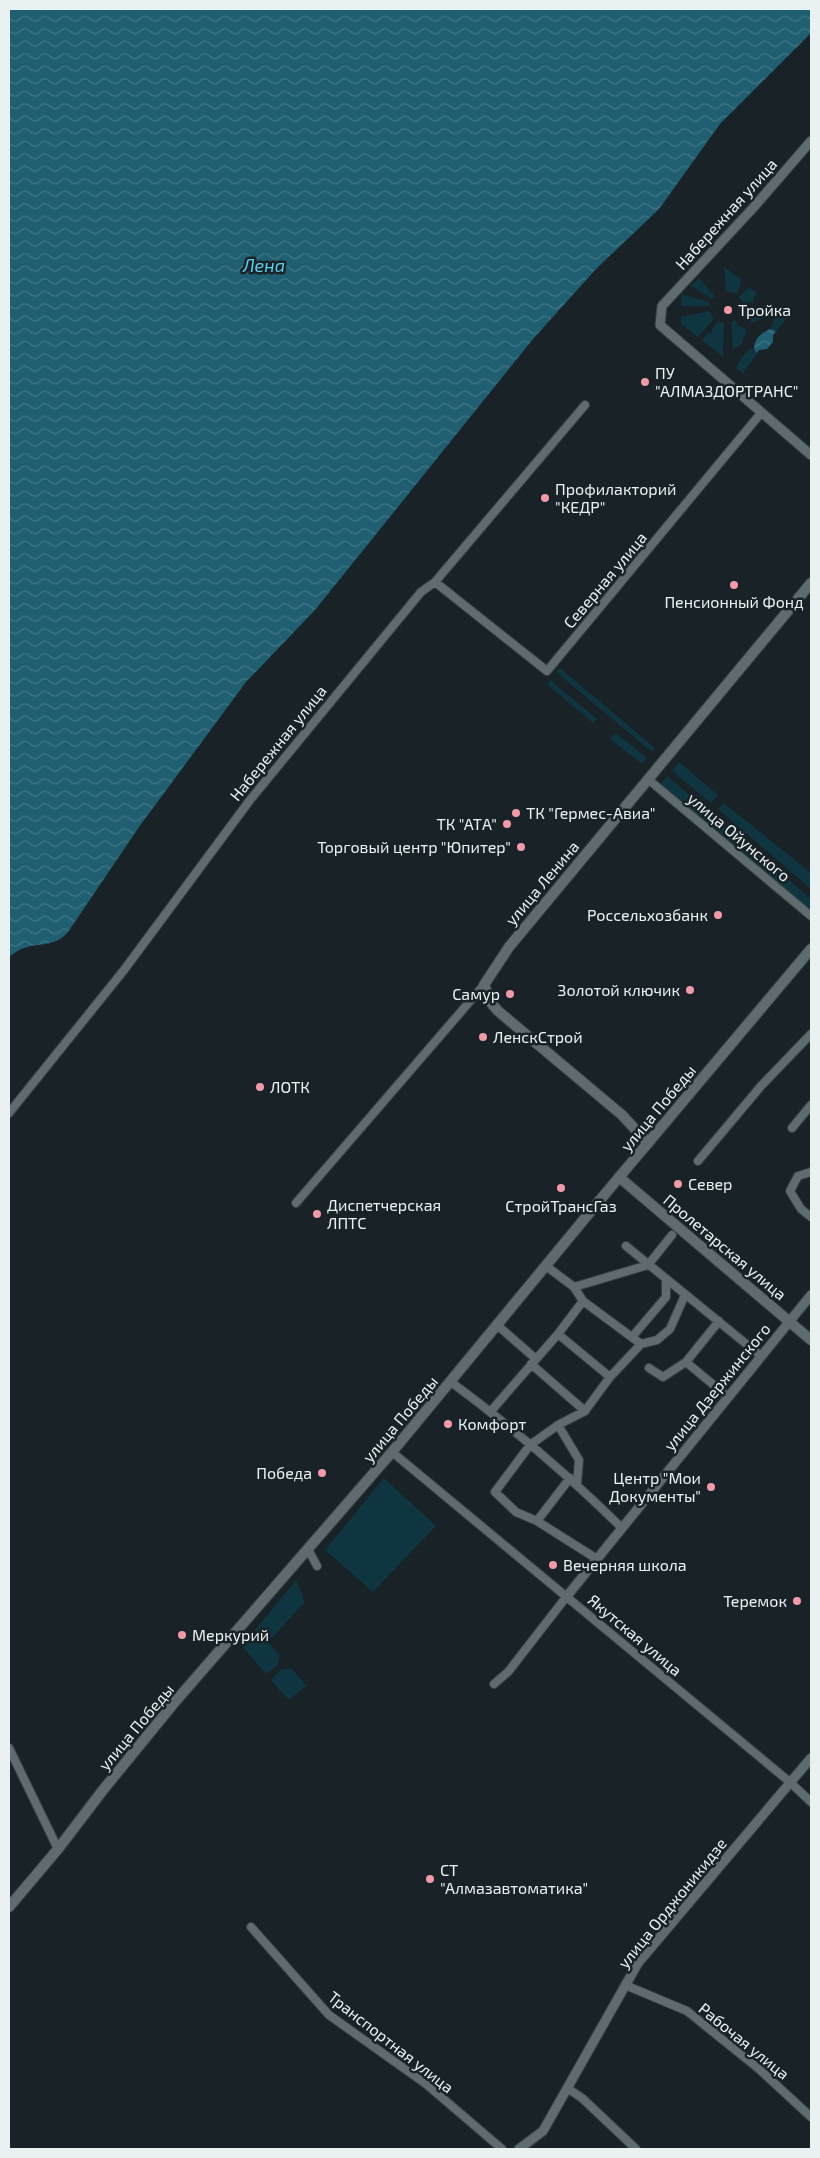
<svg xmlns="http://www.w3.org/2000/svg" width="820" height="2158" viewBox="0 0 820 2158" font-family="'Exo 2',sans-serif">
  <style>
    .green { fill: #0e3540 }
    .water { fill: url(#water-waves) }
    .lines { fill: none; stroke-linecap: round; stroke-linejoin: round }
    .minor-casing { stroke: #363f42; stroke-width: 10 }
    .tertiary-casing { stroke: #363f42; stroke-width: 11 }
    .secondary-casing { stroke: #363f42; stroke-width: 12 }
    .minor { stroke: #5f6b6f; stroke-width: 8 }
    .tertiary { stroke: #5f6b6f; stroke-width: 9 }
    .secondary { stroke: #5f6b6f; stroke-width: 10 }
    .poi-dot { fill: #f39aa8; stroke: #192327; stroke-width: 2 }
    .labels { text-anchor: middle; stroke-width: 5; stroke-linejoin: round; paint-order: stroke }
    .street-label { font-size: 16px; fill: #e9f1f3; stroke: #192327 }
    .poi-label { font-size: 16px; fill: #e9f1f3; stroke: #192327; text-anchor: start }
    .water-label { font-size: 18px; font-style: italic; fill: #58d0f2; stroke: #192327 }
  </style>
  <defs>
    <pattern id="water-waves" width="16" height="10" patternUnits="userSpaceOnUse" patternTransform="scale(1.25)"><rect width="16" height="10" fill="#205f71"/><path d="M0 5q4-4 8 0t8 0" fill="none" stroke="#407686"/></pattern>
  </defs>
  <rect width="100%" height="100%" fill="#192327"/>
  <path class="green" d="M724,267L742,280L737,294L726,291Z
    M699,278L715,297L712,299L691,286Z
    M749,287L756,292L753,302L743,303L739,297Z
    M682,294L709,302V306H681Z
    M741,309H768L770,314L752,323L750,322V318L741,316Z
    M709,311L714,319L698,337L681,324V317Z
    M782,313L788,317L776,331L770,329L775,318Z
    M736,320L737,325L747,330L742,343L733,350L731,322Z
    M718,321L724,324L723,357L702,340L707,334L712,332V329Z
    M751,348L758,353L743,373L736,368L742,357Z
    M560,668L655,748L652,752L556,672Z
    M550,680L597,719L593,723L547,684Z
    M616,733L647,758L642,764L610,739Z
    M679,762L718,795L711,803L672,771Z
    M667,776L811,899V913L660,785Z
    M724,803L811,873V889L718,809Z
    M384,1478L436,1526L373,1592L325,1550Z
    M296,1580L305,1602L268,1642L280,1656L277,1666L266,1674L242,1646Z
    M291,1668L307,1686L288,1700L271,1680L280,1670Z"/>
  <path class="water" d="M9,9H811V33L720,124L659,209L597,268L533,339L315,610L246,682L139,827L68,932C56,946 43,943 27,947C20,949 14,953 9,957Z
    M770,329L776,331L773,335V342L767,349L759,350L756,353L754,348C755,338 761,333 770,329Z"/>
  <g class="lines">
    <defs>
      <path id="minor" d="M435,582L547,671L761,413
        M649,780L811,916
        M9,1113L124,970L250,800L421,592L435,582L585,405
        M792,1128L811,1105
        M698,1161L761,1086L811,1034
        M811,1172L798,1176L790,1191L801,1209L811,1217
        M296,1203L484,985
        M626,1246L761,1356
        M546,1266L574,1287L583,1301L641,1344
        M574,1287L648,1265L672,1235
        M497,1325L536,1359
        M558,1334L610,1377
        M632,1337L666,1297V1280
        M686,1362L728,1397
        M531,1364L585,1411
        M649,1368L663,1377L686,1362L719,1321
        M451,1382C512,1427 569,1476 622,1528
        M491,1411L558,1334L583,1301
        M558,1425L579,1460L577,1484
        M392,1452L791,1783L811,1802
        M537,1521L570,1478
        M308,1549L317,1566
        M597,1559L537,1521L516,1512L495,1492L530,1445L558,1425L585,1411L610,1377L641,1344L657,1340L670,1329L685,1295
        M494,1684L508,1672L567,1596
        M9,1748L58,1849
        M251,1927L329,2015L426,2084L502,2149
        M625,1985L687,2011L759,2069L811,2117
        M567,2088L582,2098L636,2149"/>
      <path id="tertiary" d="M811,141L753,208L662,306L660,325L811,455
        M567,1596L811,1295
        M519,2149L543,2131L638,1963L811,1758"/>
      <path id="secondary" d="M648,1143L622,1115L498,1011L492,1004L484,985L509,947L811,583
        M619,1177L811,1340
        M9,1907L58,1849L103,1790L174,1703L392,1452L600,1200L811,949"/>
    </defs>
    <use href="#minor" class="minor-casing"/>
    <use href="#tertiary" class="tertiary-casing"/>
    <use href="#secondary" class="secondary-casing"/>
    <use href="#minor" class="minor"/>
    <use href="#tertiary" class="tertiary"/>
    <use href="#secondary" class="secondary"/>
  </g>
  <g class="poi-dot">
    <circle cx="728" cy="310" r="5"/>
    <circle cx="645" cy="382" r="5"/>
    <circle cx="545" cy="498" r="5"/>
    <circle cx="734" cy="585" r="5"/>
    <circle cx="516" cy="813" r="5"/>
    <circle cx="507" cy="824" r="5"/>
    <circle cx="521" cy="847" r="5"/>
    <circle cx="718" cy="915" r="5"/>
    <circle cx="690" cy="990" r="5"/>
    <circle cx="510" cy="994" r="5"/>
    <circle cx="483" cy="1037" r="5"/>
    <circle cx="260" cy="1087" r="5"/>
    <circle cx="678" cy="1184" r="5"/>
    <circle cx="561" cy="1188" r="5"/>
    <circle cx="317" cy="1214" r="5"/>
    <circle cx="448" cy="1424" r="5"/>
    <circle cx="322" cy="1473" r="5"/>
    <circle cx="711" cy="1487" r="5"/>
    <circle cx="553" cy="1565" r="5"/>
    <circle cx="797" cy="1601" r="5"/>
    <circle cx="182" cy="1635" r="5"/>
    <circle cx="430" cy="1879" r="5"/>
  </g>
  <g class="labels">
    <g class="street-label">
      <text transform="translate(726 214) rotate(-48)" y="6">Набережная улица</text>
      <text transform="translate(605 580) rotate(-50)" y="6">Северная улица</text>
      <text transform="translate(278 743) rotate(-51)" y="6">Набережная улица</text>
      <text transform="translate(739 837) rotate(40)" y="6">улица Ойунского</text>
      <text transform="translate(542 883) rotate(-50)" y="6">улица Ленина</text>
      <text transform="translate(658 1108) rotate(-50)" y="6">улица Победы</text>
      <text transform="translate(725 1247) rotate(40)" y="6">Пролетарская улица</text>
      <text transform="translate(717 1387) rotate(-51)" y="6">улица Дзержинского</text>
      <text transform="translate(400 1419) rotate(-50)" y="6">улица Победы</text>
      <text transform="translate(635 1635) rotate(40)" y="6">Якутская улица</text>
      <text transform="translate(136 1727) rotate(-50)" y="6">улица Победы</text>
      <text transform="translate(672 1903) rotate(-51)" y="6">улица Орджоникидзе</text>
      <text transform="translate(744 2041) rotate(39)" y="6">Рабочая улица</text>
      <text transform="translate(391 2042) rotate(38)" y="6">Транспортная улица</text>
    </g>
    <g class="poi-label">
      <text x="738" y="316">Тройка</text>
      <text x="655" y="379">ПУ<tspan x="655" dy="18">"АЛМАЗДОРТРАНС"</tspan></text>
      <text x="555" y="495">Профилакторий<tspan x="555" dy="18">"КЕДР"</tspan></text>
      <text x="734" y="608" text-anchor="middle">Пенсионный Фонд</text>
      <text x="526" y="819">ТК "Гермес-Авиа"</text>
      <text x="497" y="830" text-anchor="end">ТК "АТА"</text>
      <text x="511" y="853" text-anchor="end">Торговый центр "Юпитер"</text>
      <text x="708" y="921" text-anchor="end">Россельхозбанк</text>
      <text x="680" y="996" text-anchor="end">Золотой ключик</text>
      <text x="500" y="1000" text-anchor="end">Самур</text>
      <text x="493" y="1043">ЛенскСтрой</text>
      <text x="270" y="1093">ЛОТК</text>
      <text x="688" y="1190">Север</text>
      <text x="327" y="1211">Диспетчерская<tspan x="327" dy="18">ЛПТС</tspan></text>
      <text x="561" y="1212" text-anchor="middle">СтройТрансГаз</text>
      <text x="458" y="1430">Комфорт</text>
      <text x="312" y="1479" text-anchor="end">Победа</text>
      <text x="701" y="1484" text-anchor="end">Центр "Мои<tspan x="701" dy="18">Документы"</tspan></text>
      <text x="563" y="1571">Вечерняя школа</text>
      <text x="787" y="1607" text-anchor="end">Теремок</text>
      <text x="192" y="1641">Меркурий</text>
      <text x="440" y="1876">СТ<tspan x="440" dy="18">"Алмазавтоматика"</tspan></text>
    </g>
    <g class="water-label">
      <text x="264" y="272">Лена</text>
    </g>
  </g>
  <rect width="820" height="2158" fill="none" stroke="#e9f1f3" stroke-width="20"/>
</svg>
